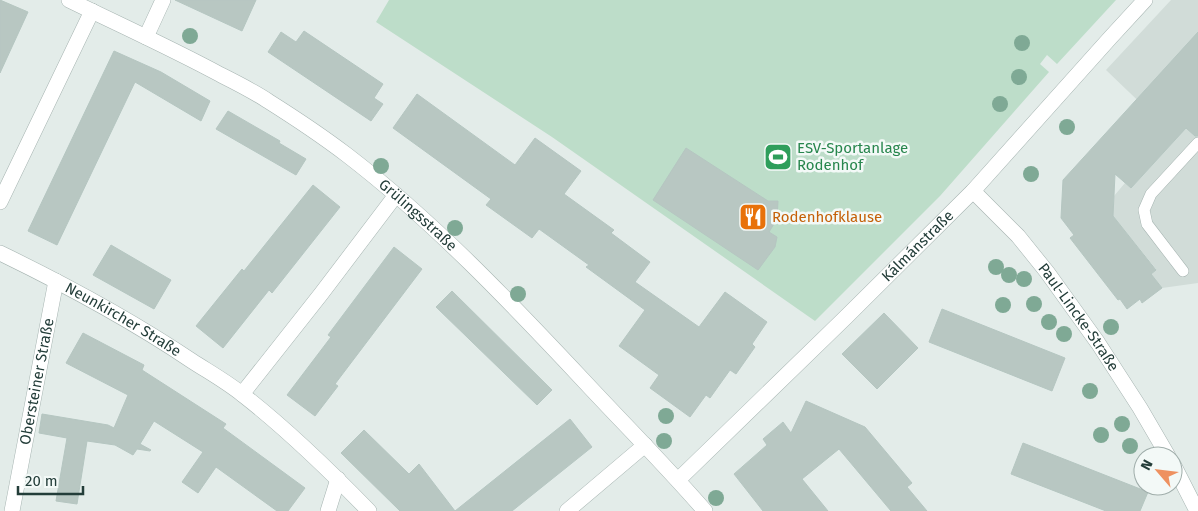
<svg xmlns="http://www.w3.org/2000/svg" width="1198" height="511" viewBox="0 0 1198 511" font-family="'Fira Sans',sans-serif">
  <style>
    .built { fill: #d1dcd8 }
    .green { fill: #bdddc9 }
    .building { fill: #b8c7c2; stroke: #b5c6c1 }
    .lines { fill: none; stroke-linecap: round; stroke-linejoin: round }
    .service-casing { stroke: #a6b4b1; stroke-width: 12 }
    .minor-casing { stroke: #a6b4b1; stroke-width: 16 }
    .service { stroke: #fff; stroke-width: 11 }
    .minor { stroke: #fff; stroke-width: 15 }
    .tree { fill: #7fa995 }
    .labels { text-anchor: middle; stroke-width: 5; stroke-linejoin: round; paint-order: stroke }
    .leisure-label { font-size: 15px; fill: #27864d; stroke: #f3f9f7; text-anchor: start }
    .street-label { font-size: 15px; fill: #233d39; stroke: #f3f9f7 }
    .food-label { font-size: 15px; fill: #c56008; stroke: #f3f9f7; text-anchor: start }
  </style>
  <rect width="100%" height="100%" fill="#e3ece9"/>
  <path class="built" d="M1171,0H1198V283L1162,288L1151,274L1156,269L1113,216L1114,196L1125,183L1131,188L1177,138L1106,70Z"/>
  <path class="green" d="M389,0H1116L1057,64L1047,55L1040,64L1049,72L940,196L815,321L552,137L376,22Z"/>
  <path class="building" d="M0,0L28,12L0,73Z
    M175,0H256L242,31Z
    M304,31L383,84L374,98L383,104L371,121L268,52L281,32L296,42Z
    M1198,32V136H1195L1186,128L1131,188L1115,174L1113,216L1156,270L1151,274L1162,288L1142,303L1140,299L1127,309L1120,299L1118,300L1070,238L1074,235L1061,218L1063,180Z
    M114,51L161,72L210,101L201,121L135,82L57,245L28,231Z
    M417,94L515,165L535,138L581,171L564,194L614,230L611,233L650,262L635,282L699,327L725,292L767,322L752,344L755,347L736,374L730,370L710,398L706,395L690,417L650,388L659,375L619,346L645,310L586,267L589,265L539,229L532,238L486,205L491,199L393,128Z
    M228,111L280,141L279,143L306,159L296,175L216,129Z
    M686,148L768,201H778L777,219L769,232L777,237L775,247L758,270L653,200Z
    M313,185L340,207L272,293L269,290L223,348L196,326L242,269L244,271Z
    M111,245L171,280L154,309L93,275Z
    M394,247L422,269L335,384L338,386L315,416L287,395L331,337L328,335Z
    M452,291L552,390L537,405L436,307Z
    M942,309L1065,358L1052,391L929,342Z
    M884,313L918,348L877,389L842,354Z
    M83,333L144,365L142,370L226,424L223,428L305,488L288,511H277L216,467L198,493L182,482L203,452L154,421L140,444L151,450L150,451L137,449L133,455L115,445L87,441L77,504L56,501L67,438L39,433L42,414L108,425L114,428L128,395L66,363Z
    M806,401L865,427L912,483L907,487L927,511H891L839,449L802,479L828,511H763L734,474L767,445L763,439L783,422L791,433Z
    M570,419L592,447L512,511H455Z
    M364,430L409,474L419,464L455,511H400L341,453Z
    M1023,443L1148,492L1140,511H1106L1011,474Z"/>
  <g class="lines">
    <defs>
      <path id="service" d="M1183,271L1147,224L1144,210L1151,194L1198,143"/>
      <g id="minor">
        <path id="s1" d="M69,0C120,25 171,48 221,75C237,83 253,91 268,101C295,118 322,136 347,155C433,221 509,301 584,381C624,424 666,466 705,511"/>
        <path d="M146,37L163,0"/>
        <path id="s2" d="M973,191L1018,236L1047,272L1098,343L1140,408L1168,456"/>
        <path d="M0,202L92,11"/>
        <path id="s3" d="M0,253C66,285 131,320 192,361C209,372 227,382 243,395C288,430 329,470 369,511"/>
        <path d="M242,394L321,294L396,195"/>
        <path d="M1173,464L1197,511"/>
        <path id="s4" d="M678,480L846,317L973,191L1110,38L1145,0"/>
        <path id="s5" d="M12,511L56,281"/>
        <path d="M328,511L338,479"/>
        <path d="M567,511L645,445"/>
      </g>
    </defs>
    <use href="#service" class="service-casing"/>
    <use href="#minor" class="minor-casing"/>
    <use href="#service" class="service"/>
    <use href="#minor" class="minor"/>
  </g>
  <g class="tree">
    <circle cx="190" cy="36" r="8"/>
    <circle cx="1022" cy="43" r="8"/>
    <circle cx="1019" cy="77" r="8"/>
    <circle cx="1000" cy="104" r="8"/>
    <circle cx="1067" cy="127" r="8"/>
    <circle cx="381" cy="166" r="8"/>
    <circle cx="1031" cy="174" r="8"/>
    <circle cx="455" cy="228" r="8"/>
    <circle cx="996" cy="267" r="8"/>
    <circle cx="1009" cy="275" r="8"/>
    <circle cx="1024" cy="279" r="8"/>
    <circle cx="518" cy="294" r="8"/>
    <circle cx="1034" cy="304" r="8"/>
    <circle cx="1003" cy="305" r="8"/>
    <circle cx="1049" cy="322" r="8"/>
    <circle cx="1111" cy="327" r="8"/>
    <circle cx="1064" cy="334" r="8"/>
    <circle cx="1090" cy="391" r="8"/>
    <circle cx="666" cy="416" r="8"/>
    <circle cx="1122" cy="424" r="8"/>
    <circle cx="1101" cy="435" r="8"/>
    <circle cx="664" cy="441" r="8"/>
    <circle cx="1130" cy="446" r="8"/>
    <circle cx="716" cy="498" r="8"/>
  </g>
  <defs>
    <symbol id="stadium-square" viewBox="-11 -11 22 22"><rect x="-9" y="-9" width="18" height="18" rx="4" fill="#2e9e5b" stroke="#f3f9f7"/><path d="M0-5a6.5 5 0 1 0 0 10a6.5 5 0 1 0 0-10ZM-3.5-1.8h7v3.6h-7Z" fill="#fff"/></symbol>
    <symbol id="restaurant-square" viewBox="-11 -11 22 22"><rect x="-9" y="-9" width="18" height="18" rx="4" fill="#e8710a" stroke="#f3f9f7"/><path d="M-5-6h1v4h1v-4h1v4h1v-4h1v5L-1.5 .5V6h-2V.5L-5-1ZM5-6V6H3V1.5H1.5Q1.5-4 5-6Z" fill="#fff"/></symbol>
  </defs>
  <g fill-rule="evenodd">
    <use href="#stadium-square" x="762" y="141" width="32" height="32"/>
    <use href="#restaurant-square" x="737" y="201" width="32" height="32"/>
  </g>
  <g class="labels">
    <g class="leisure-label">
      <text x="797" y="153">ESV-Sportanlage<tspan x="797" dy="17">Rodenhof</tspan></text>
    </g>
    <g class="street-label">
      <text dy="5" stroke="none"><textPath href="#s1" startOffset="412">Grülingsstraße</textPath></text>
      <text dy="5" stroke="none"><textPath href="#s4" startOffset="335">Kálmánstraße</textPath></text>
      <text dy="5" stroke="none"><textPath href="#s2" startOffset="165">Paul-Lincke-Straße</textPath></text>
      <text dy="5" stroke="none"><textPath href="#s3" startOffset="140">Neunkircher Straße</textPath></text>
      <text dy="5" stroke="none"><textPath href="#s5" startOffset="132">Obersteiner Straße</textPath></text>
    </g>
    <g class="food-label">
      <text x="772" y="222">Rodenhofklause</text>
    </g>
  </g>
  <g transform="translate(1158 471) rotate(298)"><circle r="24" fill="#f3f9f7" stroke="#a0aeab"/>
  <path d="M0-4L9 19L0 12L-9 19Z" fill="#ee9160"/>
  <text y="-8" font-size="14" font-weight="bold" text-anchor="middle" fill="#233d39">N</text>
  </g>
  <path d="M18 486v8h65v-8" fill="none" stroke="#233d39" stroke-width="2.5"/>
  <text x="25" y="486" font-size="15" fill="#233d39" stroke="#f3f9f7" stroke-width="4" paint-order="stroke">20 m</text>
</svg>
